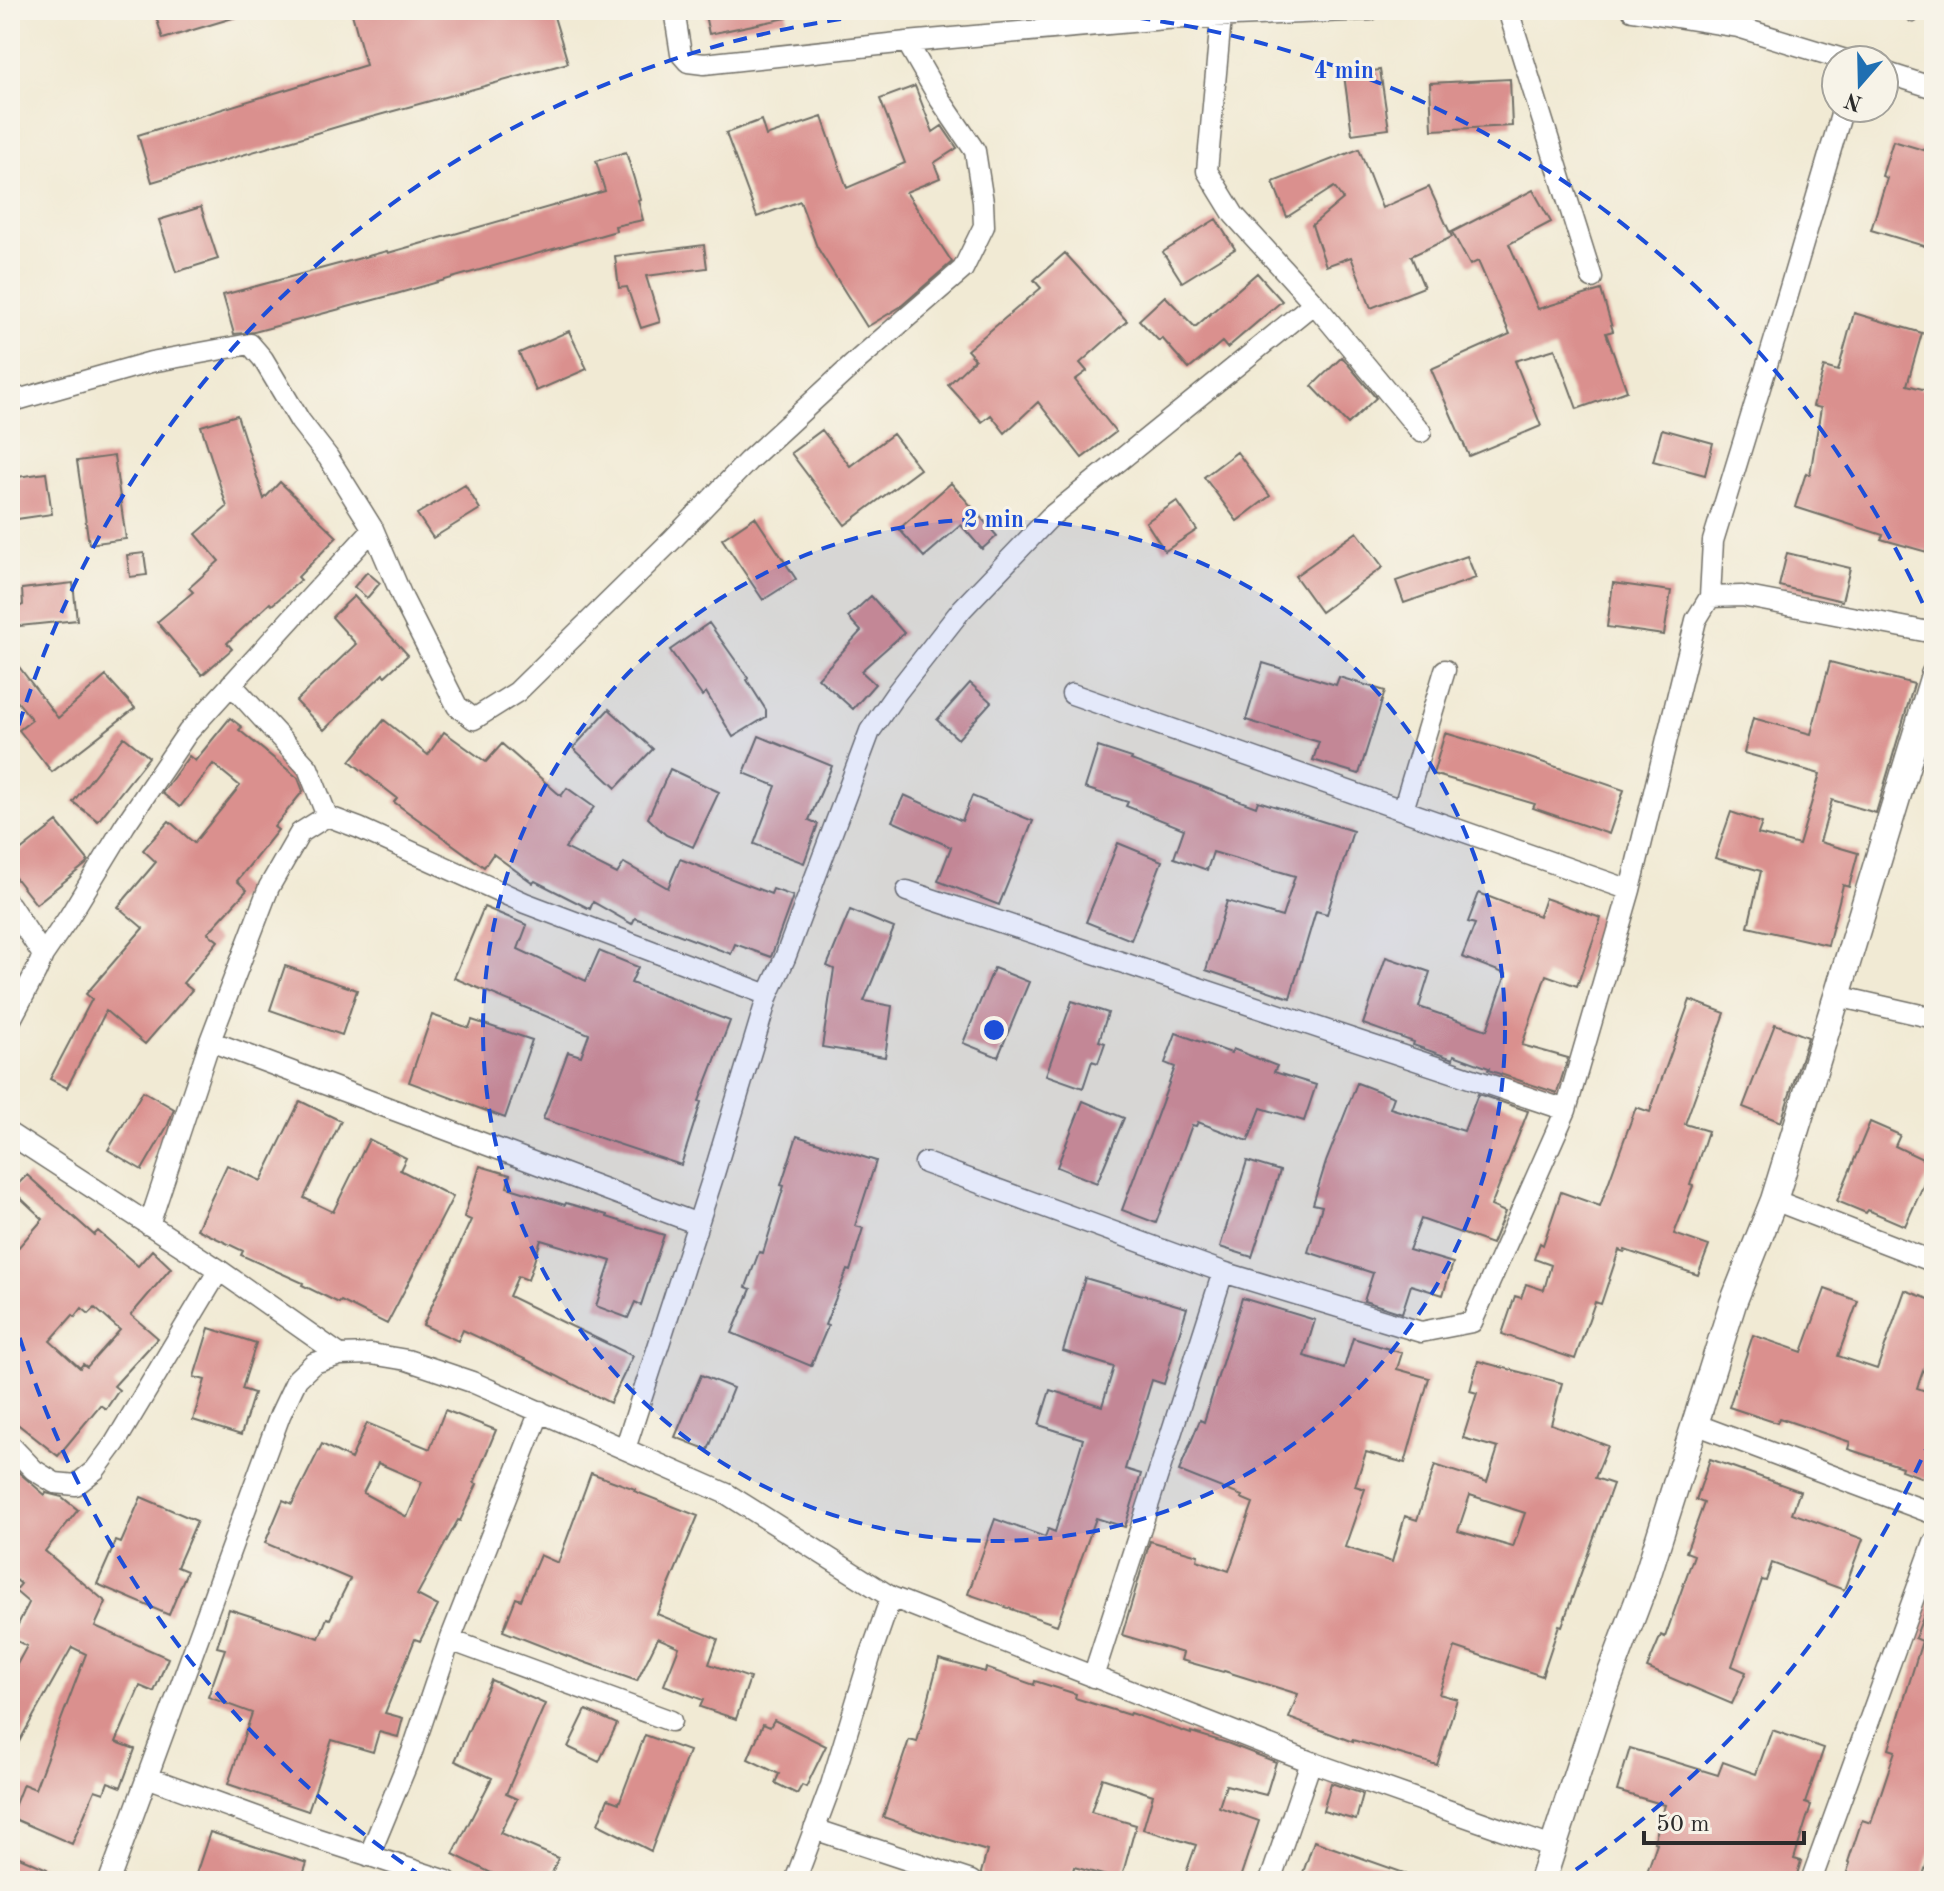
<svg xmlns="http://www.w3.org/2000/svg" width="1944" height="1891" viewBox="0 0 1944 1891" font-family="'Old Standard TT',serif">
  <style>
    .building { fill: #da908e; fill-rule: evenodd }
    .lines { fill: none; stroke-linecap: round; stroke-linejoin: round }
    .service-casing { stroke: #706e66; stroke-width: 13 }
    .minor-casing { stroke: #706e66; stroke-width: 23 }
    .tertiary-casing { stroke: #706e66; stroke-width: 29 }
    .service { stroke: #fff; stroke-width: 10 }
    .minor { stroke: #fff; stroke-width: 20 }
    .tertiary { stroke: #fff; stroke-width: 26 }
    .ring { fill: none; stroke: #1d4ed8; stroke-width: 4; stroke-dasharray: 14 10 }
    .centre { fill: #1d4ed8; stroke: #f7f3e8; stroke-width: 4 }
    .ring-label { font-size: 24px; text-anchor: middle; font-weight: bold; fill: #1d4ed8; stroke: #f7f3e8; stroke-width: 6; stroke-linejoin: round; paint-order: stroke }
  </style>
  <rect width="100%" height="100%" fill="#f7f3e8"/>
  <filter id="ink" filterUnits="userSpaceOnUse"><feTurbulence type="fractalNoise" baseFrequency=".0125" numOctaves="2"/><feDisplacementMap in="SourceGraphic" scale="16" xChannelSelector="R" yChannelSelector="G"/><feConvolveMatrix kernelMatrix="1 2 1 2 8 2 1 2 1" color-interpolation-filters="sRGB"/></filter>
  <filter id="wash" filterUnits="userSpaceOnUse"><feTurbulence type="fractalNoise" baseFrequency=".006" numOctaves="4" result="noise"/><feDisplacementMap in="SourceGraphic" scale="32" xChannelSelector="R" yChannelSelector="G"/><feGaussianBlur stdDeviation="1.8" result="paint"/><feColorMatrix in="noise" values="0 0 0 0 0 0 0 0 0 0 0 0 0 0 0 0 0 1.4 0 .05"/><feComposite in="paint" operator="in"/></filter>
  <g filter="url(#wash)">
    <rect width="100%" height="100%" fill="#f1ead4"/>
    <g id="blocks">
      <path class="building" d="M154,10H245L246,14L163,39Z
        M351,10H552L568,63L350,123L152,182L138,135L366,65Z
        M704,10H787V18L709,34Z
        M1380,70L1389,129L1352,134L1344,75Z
        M1510,79L1512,126L1432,130L1430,83Z
        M915,86L933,132L942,126L957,148L934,163L940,178L906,192L952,262L900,307L867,327L817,247L800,201L757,217L726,133L761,120L766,136L822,117L847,188L905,163L880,99Z
        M1893,141L1934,153V249L1871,230L1887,178L1882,176Z
        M1359,149L1382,208L1429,187L1452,237L1411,256L1424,287L1371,308L1351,257L1326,266L1312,225L1343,199L1334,187L1287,217L1273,182Z
        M626,152L640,199L638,200L643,220L615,226L616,231L396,294L254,332L234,334L223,295L387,251L388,253L605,191L596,161Z
        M1533,190L1551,222L1509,244L1538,309L1601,290L1613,331L1606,333L1627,391L1577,409L1555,349L1515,361L1541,426L1469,456L1431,369L1510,334L1478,261L1470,265L1452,232Z
        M201,207L218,259L176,272L159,220Z
        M1216,219L1235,249L1182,282L1163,252Z
        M704,245L707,268L646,276L660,322L641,328L627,287L619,288L615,256Z
        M1065,253L1127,321L1080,363L1087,371L1075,380L1116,432L1082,458L1038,402L1005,433L991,415L982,422L948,385L975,359L967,350L1041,288L1034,280Z
        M1257,273L1282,301L1227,348L1222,342L1189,369L1162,338L1159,341L1139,320L1165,296L1195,327Z
        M1854,313L1922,333L1907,385L1934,392V554L1881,539L1883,535L1795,507L1806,473L1810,475L1821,408L1813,406L1824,367L1838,371Z
        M569,331L587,369L536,391L519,353Z
        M1342,357L1376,398L1348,424L1312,386Z
        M237,415L264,499L280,482L337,537L298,577L301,580L272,605L270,603L227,643L232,649L202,675L157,622L193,592L189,588L219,561L196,534L227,507L201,426Z
        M1662,429L1713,443L1705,475L1653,461Z
        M822,430L850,466L893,434L920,469L845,525L791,453Z
        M1237,452L1270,496L1237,521L1204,477Z
        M114,456L126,539L89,544L77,461Z
        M46,473L52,514L10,520V478Z
        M951,483L997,536L982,549L961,525L924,557L899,529Z
        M465,485L480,509L433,538L417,514Z
        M1177,501L1197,530L1165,551L1146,522Z
        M755,517L796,579L763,600L722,539Z
        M1357,532L1383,567L1321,612L1295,576Z
        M144,553L147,575L130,577L127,555Z
        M1787,553L1850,568L1842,601L1779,586Z
        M1467,556L1476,578L1404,603L1396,581Z
        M367,572L380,583L367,598L354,587Z
        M73,583L77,620L10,627V611L23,605L22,589Z
        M1613,583L1671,591L1664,635L1607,627Z
        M354,596L408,655L385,676L383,674L324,730L296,701L356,644L332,617Z
        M871,596L904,633L861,671L875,684L853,709L818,678L861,631L848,617Z
        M709,623L748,678L747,680L766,710V717L733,737L706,692L702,696L670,650Z
        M10,655L58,718L106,676L135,708L52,772L19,730L32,720L10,692Z
        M1830,662L1914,684L1876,813L1832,800L1820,842L1858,853L1849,887L1843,885L1828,945L1748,927L1761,871L1715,858L1731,812L1762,823L1758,834L1799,845L1820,774L1744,753L1753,718L1811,734Z
        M1263,663L1336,685L1339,677L1385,691L1359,774L1313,760L1319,742L1246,720Z
        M970,683L991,702L958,739L937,720Z
        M609,709L653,749L616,788L573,748Z
        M230,718L242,727L239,730L298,778L303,791L274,827L278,830L237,881L247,890L208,933L218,941L183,983L192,990L145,1044L106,1011L67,1088L50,1079L92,999L86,994L143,928L118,907L156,862L143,850L169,821L194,843L240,786L213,764L180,807L162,793L189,756L195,761Z
        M384,720L428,755L444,732L486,762L502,744L561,796L567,788L594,807L565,848L617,874L624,863L668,888L680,859L771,894L773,889L793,896L771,957L735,944L731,954L635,918L632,924L593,902L590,909L535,881L533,883L493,854L484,867L394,802L397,798L350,761Z
        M1445,733L1524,756L1624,790L1609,834L1533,808L1535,804L1433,774Z
        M759,736L832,766L809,820L818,824L804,863L754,844L776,786L744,773Z
        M124,737L149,757L98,821L73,802Z
        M1098,747L1132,758L1131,760L1256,807L1258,801L1353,831L1327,914L1316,911L1290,998L1206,970L1227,901L1282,917L1295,876L1213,852L1207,870L1174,858L1184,829L1126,806L1128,802L1085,788Z
        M670,769L719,792L693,847L666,835L648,818Z
        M904,795L962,821L972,796L1033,821L999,905L938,881L951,847L892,821Z
        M57,822L88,860L86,864L36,904L10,871V859Z
        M1118,843L1162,861L1131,940L1086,922Z
        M1479,893L1539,916L1545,898L1601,918L1577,986L1546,975L1522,1045L1568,1058L1557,1093L1488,1070L1489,1068L1454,1055L1453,1059L1413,1045L1414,1042L1363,1024L1386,957L1430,972L1419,1007L1487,1030L1506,974L1462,957L1475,924L1468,922Z
        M484,907L527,925L518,949L586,981L599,951L638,967L631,983L730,1021L699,1101L701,1102L681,1165L543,1119L568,1052L581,1056L589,1034L454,978Z
        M850,910L894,928L864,1001L892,1006L885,1057L822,1047L834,969L827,966Z
        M285,966L357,990L342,1035L270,1010Z
        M994,968L1029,982L998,1057L963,1043Z
        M1690,1000L1725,1013L1685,1124L1708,1131L1690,1185L1693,1186L1674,1234L1709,1246L1698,1275L1625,1250L1624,1252L1619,1250L1601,1304L1595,1302L1575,1359L1502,1334L1515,1296L1521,1298L1526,1284L1544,1290L1551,1265L1534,1259L1540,1243L1543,1245L1561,1192L1600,1206L1636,1107L1650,1112Z
        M1072,1001L1108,1013L1099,1041L1105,1043L1098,1063L1092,1061L1083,1088L1046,1075Z
        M432,1015L469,1028L472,1020L532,1040L505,1118L409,1082Z
        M1775,1024L1808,1037L1781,1122L1743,1107Z
        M1176,1033L1231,1053L1233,1049L1277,1066L1274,1072L1316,1085L1304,1121L1261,1108L1248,1141L1198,1122L1196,1126L1192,1125L1156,1223L1122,1210L1175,1067L1165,1063Z
        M1357,1083L1394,1097L1390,1108L1464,1131L1478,1094L1528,1111L1491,1206L1505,1212L1492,1244L1421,1219L1409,1250L1453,1263L1443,1295L1411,1285L1402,1313L1364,1301L1373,1273L1308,1252L1322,1206L1313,1204L1326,1162Z
        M143,1091L174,1109L168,1125L142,1170L108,1150Z
        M300,1101L341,1121L304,1198L333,1212L369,1139L406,1158L400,1170L453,1197L387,1324L341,1301L339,1303L302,1285L303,1283L241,1255L243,1251L197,1229L227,1165L261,1181Z
        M1083,1101L1124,1118L1097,1183L1057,1167Z
        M1870,1122L1900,1135L1895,1146L1933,1164L1905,1226L1868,1210L1866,1213L1837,1201Z
        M797,1136L876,1161L855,1226L863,1228L850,1271L847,1270L825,1325L828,1326L811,1366L732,1333L751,1289L746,1287L759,1252L763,1253L784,1186L781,1185Z
        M1247,1161L1280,1171L1252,1257L1220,1247Z
        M480,1166L510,1175L507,1187L565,1205L566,1203L607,1215V1217L664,1235L641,1305L635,1302L628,1318L596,1306L611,1261L541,1240L528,1280L518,1276L509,1296L633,1356L610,1403L535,1365V1364L463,1330L458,1341L423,1325L471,1220L464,1217Z
        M27,1175L94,1235L98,1231L138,1266L152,1250L171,1268L131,1315L158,1338L114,1386L119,1390L106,1409L100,1405L58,1456L10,1418V1281L18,1272L10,1265V1257L43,1219L12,1190ZM82,1308L89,1314L95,1308L120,1330L87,1367L83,1364L80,1368L50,1341L73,1315L75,1317Z
        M1085,1278L1187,1308L1164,1384L1152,1380L1125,1469L1141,1474L1125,1527L1096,1518L1057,1625L968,1594L995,1519L1045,1537L1048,1529L1055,1532L1083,1439L1039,1425L1050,1390L1102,1406L1114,1367L1063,1351Z
        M1825,1289L1858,1301L1838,1356L1877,1369L1905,1290L1934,1301V1340L1917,1388L1934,1394V1482L1901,1470L1902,1467L1848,1449L1850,1442L1779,1418L1777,1423L1729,1407L1753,1335L1802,1352Z
        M1242,1298L1315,1320L1304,1356L1344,1368L1353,1338L1402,1353L1397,1369L1429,1378L1405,1463L1366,1452L1355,1486L1365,1489L1345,1547L1392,1562L1405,1516L1417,1520L1435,1465L1487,1482L1498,1448L1463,1438L1477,1393L1470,1391L1478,1361L1562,1383L1551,1424L1608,1446L1595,1478L1613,1484L1562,1626L1559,1625L1542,1676L1455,1647L1439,1694L1457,1699L1437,1765L1353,1740V1742L1289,1718L1298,1694L1224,1671L1223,1672L1181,1660L1183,1653L1122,1635L1150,1541L1198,1555L1197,1560L1229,1571L1253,1503L1241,1498L1242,1496L1179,1471L1200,1420L1204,1422ZM1470,1495L1525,1513L1513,1547L1458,1531Z
        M209,1328L256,1343L242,1389L254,1393L241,1435L193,1420L205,1380L194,1377Z
        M701,1375L733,1388L708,1450L675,1437Z
        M445,1410L496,1430L474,1483L477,1484L460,1521L458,1520L417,1595L438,1606L420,1641L415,1639L385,1713L403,1718L398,1737L379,1732L373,1752L332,1740L308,1811L228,1784L252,1713L208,1697L225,1649L217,1647L229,1609L319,1638L327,1618L330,1619L350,1579L265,1543L283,1500L292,1504L322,1444L351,1459L367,1423L430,1449ZM378,1463L422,1482L407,1517L363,1493Z
        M1710,1459L1800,1491L1792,1513L1863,1539L1844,1590L1772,1563L1766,1581L1762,1580L1732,1666L1746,1672L1732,1704L1647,1668L1661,1635L1665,1637L1694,1555L1686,1552L1704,1503L1696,1500Z
        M10,1465L45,1495L46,1493L62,1497L78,1510L45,1551L106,1602L95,1626L168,1658L154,1692L140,1686L116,1742L135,1749L121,1787L108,1782L104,1793L95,1790L72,1844L10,1817L23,1784L35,1789L86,1654L72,1647L10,1758V1677L27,1646L11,1638L29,1603L15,1591L21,1584L10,1575Z
        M591,1473L635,1489L634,1491L698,1516L657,1614L718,1639L709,1664L750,1678L736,1719L700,1707L703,1700L664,1685L679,1647L658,1638L637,1681L567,1656L503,1631L516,1598L521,1600L540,1555L558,1563Z
        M141,1497L197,1521L177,1567L187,1571L169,1615L97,1584L116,1541L121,1543Z
        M1933,1592H1934V1842L1921,1881H1844L1850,1863L1848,1862L1862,1820L1871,1823L1895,1751L1889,1749L1922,1641L1915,1638Z
        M939,1659L985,1672L986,1668L1034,1685L1035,1681L1076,1694L1075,1698L1129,1715L1130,1713L1191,1734V1732L1227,1743L1276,1762L1266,1795L1226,1785L1219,1807L1259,1821L1239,1881H1183L1196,1845L1143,1829L1153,1795L1102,1778L1091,1812L1136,1825L1121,1880L1074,1867L1070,1881H984L981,1873L987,1851L937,1836L883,1817L909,1740L917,1742Z
        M491,1680L545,1704L506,1794L517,1799L500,1833L558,1858L549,1881H507L453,1854L492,1778L455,1761Z
        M586,1710L617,1724L599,1762L568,1747Z
        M774,1720L826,1746L806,1787L802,1785L797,1794L775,1783L779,1774L748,1759L763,1724L770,1727Z
        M1772,1730L1824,1748L1805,1803L1811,1805L1794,1859L1801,1861L1795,1881H1644L1657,1843L1654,1842L1665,1805L1617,1791L1630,1748L1718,1775L1723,1762L1756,1774Z
        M645,1735L689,1751L651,1851L598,1824L608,1799L619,1803Z
        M1331,1783L1363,1794L1356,1820L1323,1811Z
        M210,1832L307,1863L301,1881H217L196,1874Z
        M1314,1841L1421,1879L1420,1881H1300Z
        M10,1853L47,1869L41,1881H10Z"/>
    </g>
  </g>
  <g filter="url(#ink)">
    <use href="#blocks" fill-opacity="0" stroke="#706e66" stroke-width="2"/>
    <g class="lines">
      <defs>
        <path id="service" d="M1908,10L1913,17"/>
        <path id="minor" d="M674,10L681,54L688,62L704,64L907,42L1165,19L1370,10
          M1508,10L1592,278
          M1632,10L1738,27L1846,60
          M1221,18L1207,171L1234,215L1314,303L1421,432
          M1884,72L1934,88
          M10,402L151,362L250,344L263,359L300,421L328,457L373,529L403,599L457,706L474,719L517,692L672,540L748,461L860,358L963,269L984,226L983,202L975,151L939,98L907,42
          M1710,597L1713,541L1777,332L1843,108
          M231,684L308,768L327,816
          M1072,694L1630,890
          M1403,810L1445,670
          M907,891L1566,1110
          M10,905L43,955L36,972L10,1021
          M43,955L69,917L125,825L188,732L373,529
          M1837,996L1934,1018
          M210,1041L698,1224
          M10,1134L219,1270L340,1355
          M925,1163L1223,1272L1421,1332L1472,1322L1566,1110L1630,890L1696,620L1710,597L1742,596L1934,633
          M1774,1200L1934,1262
          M149,1225L210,1041L269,887L300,833L327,816L359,828L525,903L768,995
          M1695,1424L1934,1514
          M10,1445L34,1470L55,1483L76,1485L95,1470L115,1443L219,1270
          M625,1449L713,1177L768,995L785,958L870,731L897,692L962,609L1050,517L1314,303
          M450,1640L671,1721
          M1093,1677L1223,1272
          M147,1777L315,1838L447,1881
          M814,1829L971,1881
          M369,1856L412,1752L450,1640L540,1411
          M109,1881L280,1415L297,1379L314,1363L340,1355L371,1354L407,1360L472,1382L727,1494L891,1597L1311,1762L1552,1847
          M795,1881L831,1785L871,1654L891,1597
          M1270,1881L1311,1762
          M1811,1881L1934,1542"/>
        <path id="tertiary" d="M1542,1881L1602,1697L1646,1580L1733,1303L1774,1200L1837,996L1934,675"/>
      </defs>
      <use href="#service" class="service-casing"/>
      <use href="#minor" class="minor-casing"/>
      <use href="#tertiary" class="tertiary-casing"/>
      <use href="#service" class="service"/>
      <use href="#minor" class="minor"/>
      <use href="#tertiary" class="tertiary"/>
    </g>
  </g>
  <circle cx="994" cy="1030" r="511" fill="#1d4ed8" fill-opacity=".12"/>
  <g class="ring">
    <circle cx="994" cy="1030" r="511"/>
    <path d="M1931 1438A1022 1022 0 0 1 1565 1877M423 1877A1022 1022 0 0 1 12 1312M12 748A1022 1022 0 0 1 923 10M1065 10A1022 1022 0 0 1 1931 622"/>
  </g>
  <circle cx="994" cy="1030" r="12" class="centre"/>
  <g class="ring-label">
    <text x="1344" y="78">4 min</text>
    <text x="994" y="527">2 min</text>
  </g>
  <rect width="1944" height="1891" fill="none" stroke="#f7f3e8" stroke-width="40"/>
  <g transform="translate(1860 84) rotate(200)"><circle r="38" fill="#f7f3e8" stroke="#a5a39c" stroke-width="2"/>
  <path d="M0-6L14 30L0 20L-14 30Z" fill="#1f6fb2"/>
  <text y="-12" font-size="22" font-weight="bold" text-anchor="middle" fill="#2b2b2b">N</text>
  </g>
  <path d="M1644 1831v12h160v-12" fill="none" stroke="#2b2b2b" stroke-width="4"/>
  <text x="1656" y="1831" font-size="24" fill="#2b2b2b" stroke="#f7f3e8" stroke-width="6" paint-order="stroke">50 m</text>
</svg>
